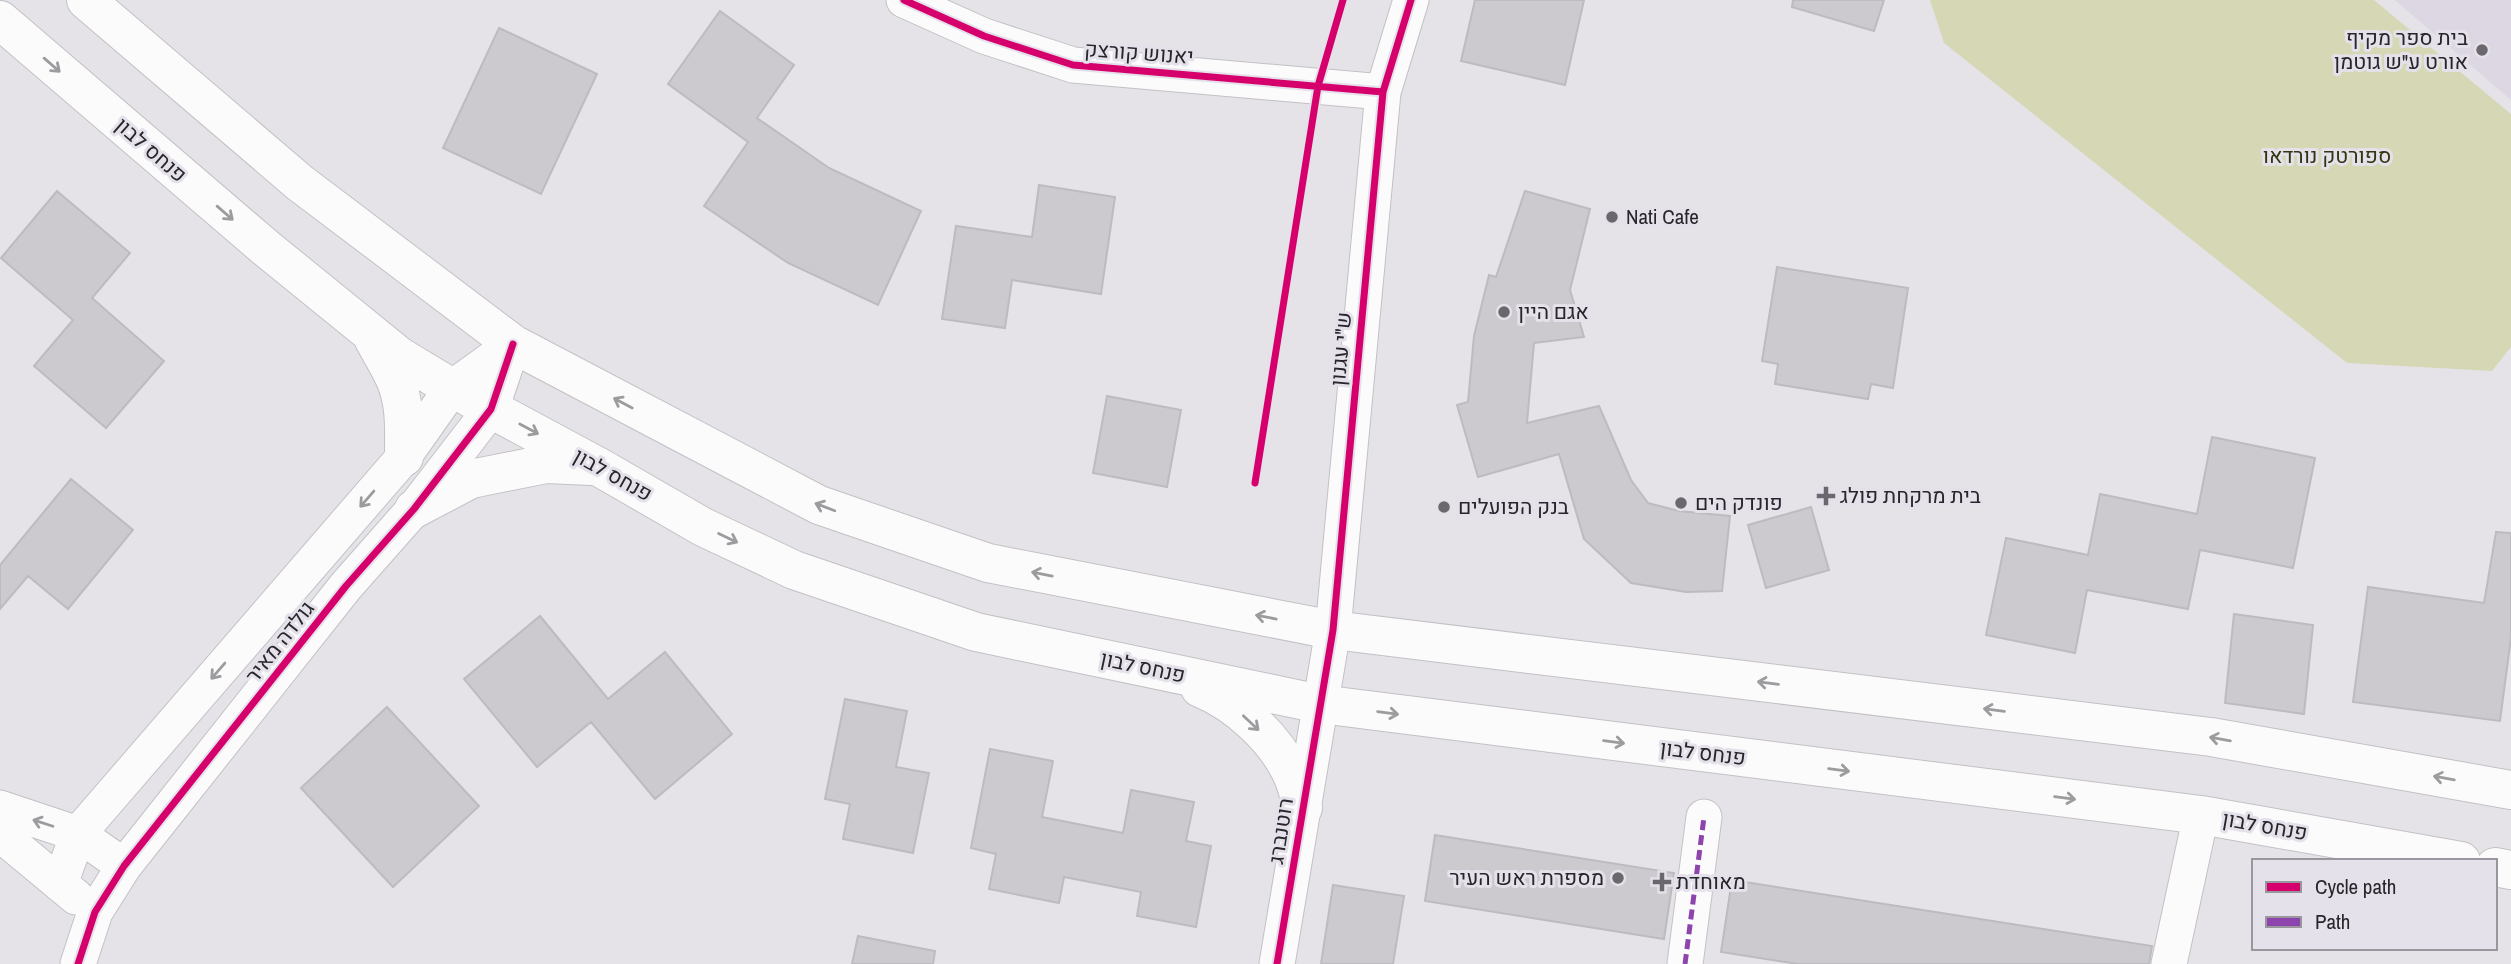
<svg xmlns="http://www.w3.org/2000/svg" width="2511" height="964" viewBox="0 0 2511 964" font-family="'Archivo Narrow',Heebo,sans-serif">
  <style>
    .built { fill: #dcd7e2 }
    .green { fill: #d6d8b5 }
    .building { fill: #cccace; stroke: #bdbbbf; stroke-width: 2 }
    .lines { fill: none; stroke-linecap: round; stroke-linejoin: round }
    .street-casing { stroke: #c2c1c4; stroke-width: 37 }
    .secondary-casing { stroke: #c2c1c4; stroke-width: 40 }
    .street { stroke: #fbfbfc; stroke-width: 35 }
    .secondary { stroke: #fbfbfc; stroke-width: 38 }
    .quiet { stroke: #8e44ad; stroke-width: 5; stroke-dasharray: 10 5; stroke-linecap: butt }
    .cycleway-casing { stroke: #e4e1ea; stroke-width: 11 }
    .cycleway { stroke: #d6006c; stroke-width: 7 }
    .oneway { stroke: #9c9b9e }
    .poi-dot { fill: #6a686c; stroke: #e4e1ea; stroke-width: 2.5 }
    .labels { text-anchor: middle; stroke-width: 6; stroke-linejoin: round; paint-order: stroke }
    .poi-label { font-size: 21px; fill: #28262a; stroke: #e4e1ea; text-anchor: start }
    .street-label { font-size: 21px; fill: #28262a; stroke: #e4e1ea }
    .park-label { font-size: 21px; fill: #343612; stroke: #e4e1ea }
  </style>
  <rect width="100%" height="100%" fill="#e5e3e8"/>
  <path class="built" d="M2395,0H2511V100Z"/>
  <path class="green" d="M1930,0H2374L2511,114V347L2492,371L2347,363L1944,43Z"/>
  <path class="building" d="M1475,0H1584L1565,85L1461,61Z
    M1793,0H1884L1874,31L1792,7Z
    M720,11L794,65L757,118L829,168L921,211L878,305L788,263L704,206L748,142L668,84Z
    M499,28L597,74L541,194L443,148Z
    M1039,185L1115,197L1101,294L1012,280L1005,328L942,319L956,226L1032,237Z
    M57,191L130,253L92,298L164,361L106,428L34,366L73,320L1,258Z
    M1525,191L1590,209L1570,290L1584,337L1534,343L1527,423L1599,406L1631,480L1648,503L1679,511L1730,516L1722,591L1686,592L1631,583L1584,539L1559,454L1478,477L1457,405L1468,402L1474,336L1489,275L1496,277Z
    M1777,267L1908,288L1893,388L1871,384L1868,399L1775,384L1778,364L1762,361Z
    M1107,396L1181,410L1167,487L1093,473Z
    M2212,437L2315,458L2293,568L2200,550L2188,609L2087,590L2075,653L1986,635L2006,538L2088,555L2100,494L2197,514Z
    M71,479L133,530L68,609L28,576L0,609V565Z
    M1811,507L1829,570L1766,588L1748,525Z
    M2496,532L2511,533V638L2500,721L2353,702L2368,587L2484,603Z
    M2234,614L2313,625L2304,714L2225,703Z
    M540,616L608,699L665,652L732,734L655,799L591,722L537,767L464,679Z
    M845,699L907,711L896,767L929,773L913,853L843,839L850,804L825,799Z
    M387,707L479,806L393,887L301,788Z
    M990,749L1053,761L1042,817L1123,833L1131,790L1194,802L1186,841L1211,846L1196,927L1137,916L1141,892L1064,877L1059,903L989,889L996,854L971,848Z
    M1435,835L1674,873L1664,939L1425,901Z
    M1732,880L2152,946L2149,964H1798L1721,952Z
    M1333,885L1404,896L1393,964H1321Z
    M858,936L935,951L933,964H852Z"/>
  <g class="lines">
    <defs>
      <path id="street" d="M904,0L984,36L1073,65L1383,92
        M0,808L78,834L124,866
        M0,834L76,897
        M60,884L78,834L402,459L452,388L513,344
        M78,964L95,912L124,866L346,586L414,509L491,409L513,344
        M1277,964L1333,630L1383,92L1411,0
        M1685,964L1704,817
        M2169,964L2201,815"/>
      <path id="secondary" d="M86,0L300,183L513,344L819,505L988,563L1333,630L2211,737L2511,790
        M0,20L266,248L399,356L452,388L599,467L703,527L794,570L976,632L1320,704L2201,815L2461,861
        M374,340C381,353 389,366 395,379C406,404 404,431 404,457
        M414,509L471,479L546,464L592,466
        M1200,688C1237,703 1277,739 1293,777C1297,786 1299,797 1303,808
        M2495,867L2511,870"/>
    </defs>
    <use href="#street" class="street-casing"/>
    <use href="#secondary" class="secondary-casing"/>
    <use href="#street" class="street"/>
    <use href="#secondary" class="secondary"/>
    <path class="quiet" d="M1685,964L1704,817"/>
    <defs>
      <path id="cycleway" d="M904,0L984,36L1073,65L1383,92
        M1255,483L1318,86L1343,0
        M78,964L95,912L124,866L346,586L414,509L491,409L513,344
        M1277,964L1333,630L1383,92L1411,0"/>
    </defs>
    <use href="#cycleway" class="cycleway-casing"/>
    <use href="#cycleway" class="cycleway"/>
  </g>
  <defs><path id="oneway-shaft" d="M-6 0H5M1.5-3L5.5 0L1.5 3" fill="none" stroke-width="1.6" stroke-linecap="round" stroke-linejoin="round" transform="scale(1.75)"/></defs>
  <g class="oneway">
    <use href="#oneway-shaft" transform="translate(52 65) rotate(41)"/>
    <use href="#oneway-shaft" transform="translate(225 213) rotate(41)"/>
    <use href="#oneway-shaft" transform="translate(623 403) rotate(-152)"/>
    <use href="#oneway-shaft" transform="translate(529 429) rotate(28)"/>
    <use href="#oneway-shaft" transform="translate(367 499) rotate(131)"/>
    <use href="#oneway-shaft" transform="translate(825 507) rotate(-159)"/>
    <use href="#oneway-shaft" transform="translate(728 538) rotate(26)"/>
    <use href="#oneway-shaft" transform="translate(1042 574) rotate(-169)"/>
    <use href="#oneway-shaft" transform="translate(1266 617) rotate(-169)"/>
    <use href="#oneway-shaft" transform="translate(218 671) rotate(131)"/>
    <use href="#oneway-shaft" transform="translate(1768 683) rotate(-173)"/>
    <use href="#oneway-shaft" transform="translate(1994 710) rotate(-173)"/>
    <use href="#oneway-shaft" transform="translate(1388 713) rotate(8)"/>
    <use href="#oneway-shaft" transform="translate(1251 723) rotate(43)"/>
    <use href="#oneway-shaft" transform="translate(2220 739) rotate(-170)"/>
    <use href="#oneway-shaft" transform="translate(1614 742) rotate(7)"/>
    <use href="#oneway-shaft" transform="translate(1839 770) rotate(7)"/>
    <use href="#oneway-shaft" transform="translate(2444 778) rotate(-170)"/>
    <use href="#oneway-shaft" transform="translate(2065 798) rotate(7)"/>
    <use href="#oneway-shaft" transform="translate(43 823) rotate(-162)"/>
  </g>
  <g class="poi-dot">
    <circle cx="2482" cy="50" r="7"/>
    <circle cx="1612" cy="217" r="7"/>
    <circle cx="1504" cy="312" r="7"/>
    <path d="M1822.5 485.5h7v7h7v7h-7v7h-7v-7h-7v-7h7z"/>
    <circle cx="1681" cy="503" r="7"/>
    <circle cx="1444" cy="507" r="7"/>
    <circle cx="1618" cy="878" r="7"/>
    <path d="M1658.5 871.5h7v7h7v7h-7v7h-7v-7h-7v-7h7z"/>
  </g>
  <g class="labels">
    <g class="poi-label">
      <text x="2468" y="45" text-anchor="end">בית ספר מקיף<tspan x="2468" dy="24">אורט ע"ש גוטמן</tspan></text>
      <text x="1626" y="224">Nati Cafe</text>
      <text x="1518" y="319">אגם היין</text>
      <text x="1840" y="503">בית מרקחת פולג</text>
      <text x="1695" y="510">פונדק הים</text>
      <text x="1458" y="514">בנק הפועלים</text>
      <text x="1604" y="885" text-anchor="end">מספרת ראש העיר</text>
      <text x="1676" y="889">מאוחדת</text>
    </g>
    <g class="street-label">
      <text transform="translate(1139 53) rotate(4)" y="7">יאנוש קורצק</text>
      <text transform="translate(151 150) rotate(41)" y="7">פנחס לבון</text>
      <text transform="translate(1341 349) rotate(-85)" y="7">ש"י עגנון</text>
      <text transform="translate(613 475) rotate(29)" y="7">פנחס לבון</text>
      <text transform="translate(280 642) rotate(-52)" y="7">גולדה מאיר</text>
      <text transform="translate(1143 667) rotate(12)" y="7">פנחס לבון</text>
      <text transform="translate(1703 753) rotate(7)" y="7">פנחס לבון</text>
      <text transform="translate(2265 826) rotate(10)" y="7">פנחס לבון</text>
      <text transform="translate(1281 831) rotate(-81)" y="7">רוטנברג</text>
    </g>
    <g class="park-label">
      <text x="2327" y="163">ספורטק נורדאו</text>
    </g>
  </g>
  <rect x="2252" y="859" width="245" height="91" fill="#e4e1ea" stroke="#99969d" stroke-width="2"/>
  <rect x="2266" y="882" width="35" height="10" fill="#d6006c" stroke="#99969d" stroke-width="2"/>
  <text x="2315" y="894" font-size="21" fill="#28262a">Cycle path</text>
  <rect x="2266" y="917" width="35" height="10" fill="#8e44ad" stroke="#99969d" stroke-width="2"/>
  <text x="2315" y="929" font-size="21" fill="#28262a">Path</text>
</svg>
